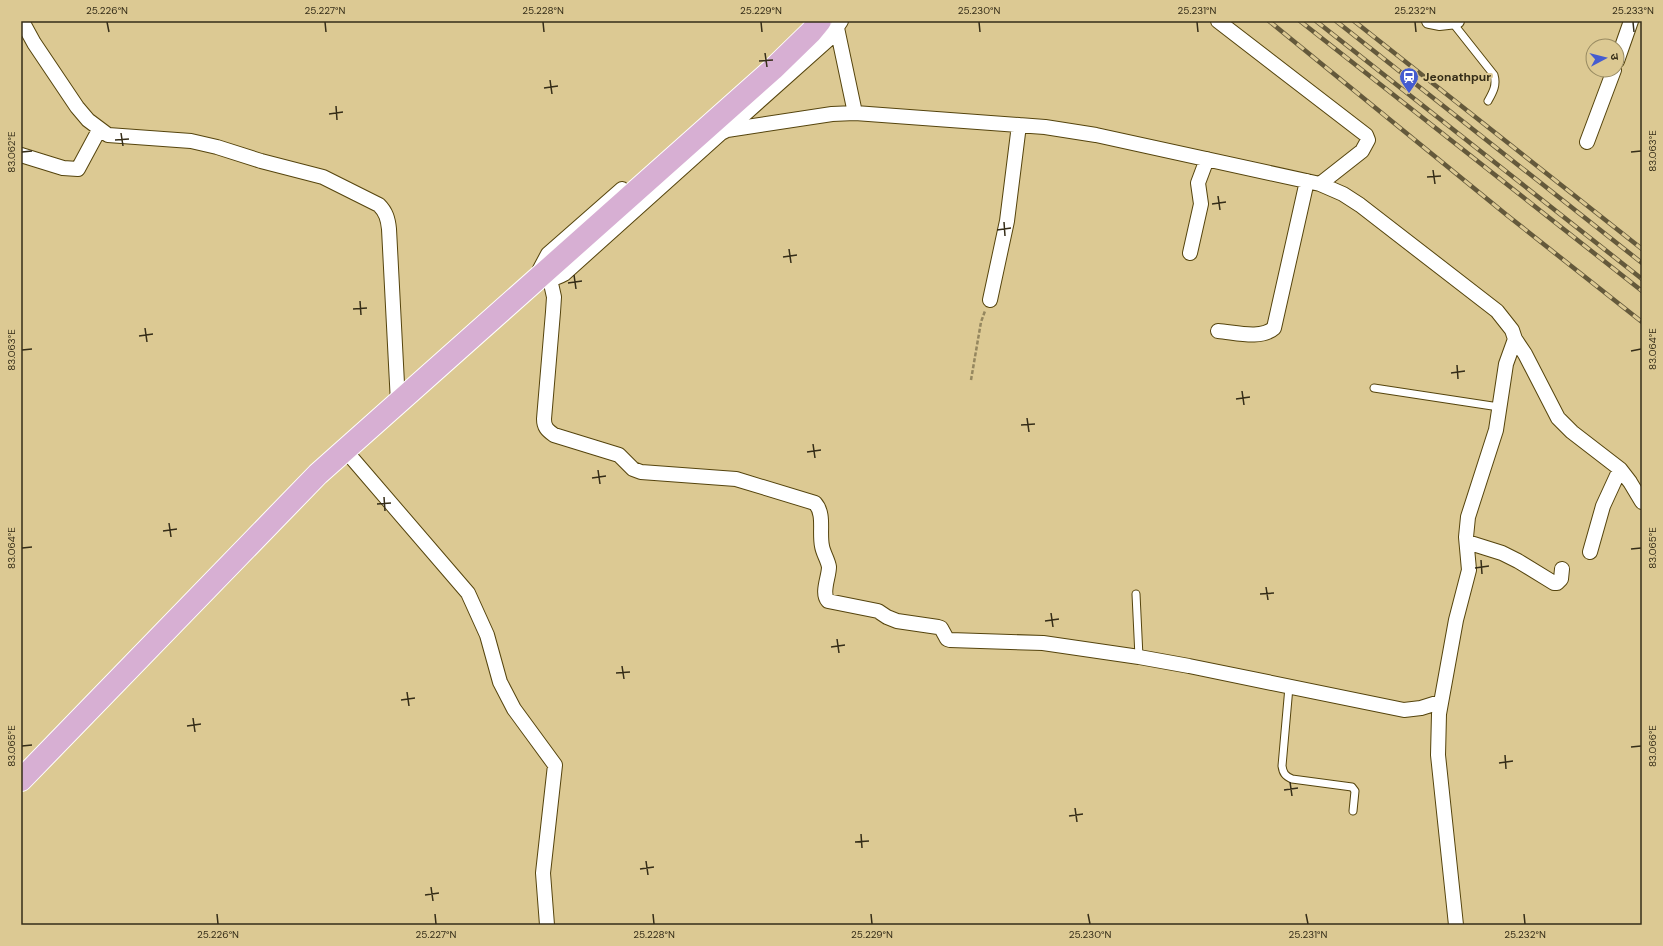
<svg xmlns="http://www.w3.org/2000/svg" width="1663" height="946" viewBox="0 0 1663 946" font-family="'DM Sans','Noto Sans Devanagari',sans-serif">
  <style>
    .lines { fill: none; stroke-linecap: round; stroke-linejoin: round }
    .lane-casing { stroke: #55440d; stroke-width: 9 }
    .street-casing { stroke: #55440d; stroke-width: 16 }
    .primary-casing { stroke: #fff; stroke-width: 24 }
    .path { stroke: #95875f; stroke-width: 2.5; stroke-dasharray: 4 2; stroke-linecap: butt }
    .lane { stroke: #fff; stroke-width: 7 }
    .street { stroke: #fff; stroke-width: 14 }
    .primary { stroke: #d7afd3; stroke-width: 22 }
    .rail-casing { stroke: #64593b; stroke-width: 4.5 }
    .rail { stroke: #dcc993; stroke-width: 3; stroke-dasharray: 9; stroke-linecap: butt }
    .ticks { fill: none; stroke: #352d18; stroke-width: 1.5 }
    .labels { text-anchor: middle; stroke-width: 4; stroke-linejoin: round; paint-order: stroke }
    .poi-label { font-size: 12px; font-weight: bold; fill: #352d18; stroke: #dcc993; text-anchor: start }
    .neatline { fill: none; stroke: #352d18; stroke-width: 1.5 }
    .ticks-label { font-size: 10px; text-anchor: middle; fill: #352d18 }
  </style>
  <rect width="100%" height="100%" fill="#dcc993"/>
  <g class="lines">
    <defs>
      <path id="lane" d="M1452,22L1494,75C1497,85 1493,92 1488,101
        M1374,388L1499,407
        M1136,594L1139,657
        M1289,687L1282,766C1283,773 1285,776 1292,779L1352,787L1355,791L1353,811"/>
      <path id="street" d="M22,21L34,43L77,107L88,120L108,135L191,141L217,147L261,161L323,177L379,205C386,212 388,219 389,229L398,403
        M1218,21L1366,135L1368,140L1362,151L1320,184
        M1429,21L1439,23L1457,21
        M837,28L855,113
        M1617,61L1631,21
        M727,130L830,38L841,21
        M1587,142L1614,70
        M21,155L63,168L78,169L99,130
        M622,189L548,254L540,269L539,276C548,281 555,279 564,274L721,133L727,130L832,114L855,113L1045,127L1096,135L1320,184L1343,194L1360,205L1497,311L1512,330L1515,339L1506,364L1496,430L1468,517L1466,537L1469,570L1456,620L1439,714L1438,755L1456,925
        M1190,253L1201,204L1198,183L1207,159
        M550,279L554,297L553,312L544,419C544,427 547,430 554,435L619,455L633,469L641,472L736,479L815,503C825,514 819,532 822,546C823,553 828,560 829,567C829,577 821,593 828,601L878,611L887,617L897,621L938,627L941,628L947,639L950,640L1043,643L1139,657L1189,666L1404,710L1421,708L1440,702
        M990,300L1007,221L1019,125
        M1218,331C1234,332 1261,340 1274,328L1307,181
        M1515,339L1525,354L1558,418L1572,432L1620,469L1630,482L1642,502
        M345,450L468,593L487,635L500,682L514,709L555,765L543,873L547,925
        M1467,542L1502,553L1518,561L1554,583H1557L1561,579L1562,569
        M1590,552L1603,506L1620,469"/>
      <path id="primary" d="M21,780L318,474L773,69L811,32L820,21"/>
    </defs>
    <use href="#lane" class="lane-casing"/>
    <use href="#street" class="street-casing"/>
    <use href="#primary" class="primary-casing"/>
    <path class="path" d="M971,380L981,322L985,311"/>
    <use href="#lane" class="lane"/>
    <use href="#street" class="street"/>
    <use href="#primary" class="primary"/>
    <defs>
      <path id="rail" d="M1269,21L1508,216L1642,322
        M1300,21L1642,291
        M1316,21L1642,279
        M1336,21L1642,263
        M1354,21L1642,249"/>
    </defs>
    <use href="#rail" class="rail-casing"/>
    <use href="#rail" class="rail"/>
  </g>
  <path class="ticks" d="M107,22L109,32M325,22L326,32M543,22L544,32M761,22L762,32M979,22L980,32M1197,22L1198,32M1415,22L1416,32M1633,22L1634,32M765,53L767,67M759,61L773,60M550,80L552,94M544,88L558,86M336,106L337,120M329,114L343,112M121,133L123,146M115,140L129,139M22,152L32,151M1631,152L1641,151M1433,170L1435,184M1427,177L1441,176M1218,196L1220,210M1212,204L1226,202M1004,222L1005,236M997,230L1011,228M789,249L791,263M783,257L797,255M574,275L576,289M568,283L582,281M360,301L361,315M353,309L367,308M145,328L147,342M139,336L153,334M22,350L32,349M1631,351L1641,349M1457,365L1458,379M1451,373L1465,371M1242,391L1244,405M1236,399L1250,397M1027,418L1029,432M1021,425L1035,424M813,444L815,458M807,452L821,450M598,470L600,484M592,478L606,476M384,497L385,511M377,504L391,503M169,523L171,537M163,531L177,529M22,548L32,547M1631,549L1641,548M1481,560L1482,574M1475,568L1489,566M1266,587L1268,600M1260,594L1274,593M1051,613L1053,627M1045,621L1059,619M837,639L839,653M831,647L845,645M622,666L624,679M616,673L630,672M407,692L409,706M401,700L415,698M193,718L195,732M187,726L201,724M22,746L32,745M1631,747L1641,746M1505,755L1506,769M1499,763L1513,761M1290,782L1292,796M1284,790L1298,788M1075,808L1077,822M1069,816L1083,814M861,834L862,848M855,842L869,841M646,861L648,875M640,869L654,867M431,887L433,901M425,895L439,893M217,914L218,924M435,914L436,924M653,914L654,924M871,914L872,924M1088,914L1090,924M1306,914L1308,924M1524,914L1525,924"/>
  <defs>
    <symbol id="station-pin" viewBox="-11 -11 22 30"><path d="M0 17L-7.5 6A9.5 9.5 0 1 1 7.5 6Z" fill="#455cd0" stroke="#dcc993"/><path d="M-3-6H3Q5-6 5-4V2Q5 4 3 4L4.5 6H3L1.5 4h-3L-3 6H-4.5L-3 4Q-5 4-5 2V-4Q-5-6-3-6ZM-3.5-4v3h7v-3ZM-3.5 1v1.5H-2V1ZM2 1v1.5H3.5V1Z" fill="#fff"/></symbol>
  </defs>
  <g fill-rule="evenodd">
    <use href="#station-pin" x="1398" y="66" width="22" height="30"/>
  </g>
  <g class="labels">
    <g class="poi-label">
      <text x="1423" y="81">Jeonathpur</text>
    </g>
  </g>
  <rect width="1663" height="946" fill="none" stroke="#dcc993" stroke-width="44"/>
  <g transform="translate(1605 58) rotate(83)"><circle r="19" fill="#dcc993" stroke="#998b62"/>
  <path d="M0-3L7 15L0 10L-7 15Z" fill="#455cd0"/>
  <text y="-6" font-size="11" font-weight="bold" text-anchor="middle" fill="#352d18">उ</text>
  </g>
  <rect x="22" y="22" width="1619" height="902" class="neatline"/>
  <g class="ticks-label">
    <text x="107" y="14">25.226°N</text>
    <text x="325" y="14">25.227°N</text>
    <text x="543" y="14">25.228°N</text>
    <text x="761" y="14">25.229°N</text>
    <text x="979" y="14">25.230°N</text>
    <text x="1197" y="14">25.231°N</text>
    <text x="1415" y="14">25.232°N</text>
    <text x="1633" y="14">25.233°N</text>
    <text transform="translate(1652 151) rotate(-90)" y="4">83.063°E</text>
    <text transform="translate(11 152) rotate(-90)" y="4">83.062°E</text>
    <text transform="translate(1652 349) rotate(-90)" y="4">83.064°E</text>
    <text transform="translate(11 350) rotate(-90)" y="4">83.063°E</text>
    <text transform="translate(1652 548) rotate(-90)" y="4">83.065°E</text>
    <text transform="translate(11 548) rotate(-90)" y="4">83.064°E</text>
    <text transform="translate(1652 746) rotate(-90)" y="4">83.066°E</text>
    <text transform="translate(11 746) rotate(-90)" y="4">83.065°E</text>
    <text x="218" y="938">25.226°N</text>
    <text x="436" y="938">25.227°N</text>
    <text x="654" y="938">25.228°N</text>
    <text x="872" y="938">25.229°N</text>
    <text x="1090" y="938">25.230°N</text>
    <text x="1308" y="938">25.231°N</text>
    <text x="1525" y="938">25.232°N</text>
  </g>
</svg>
